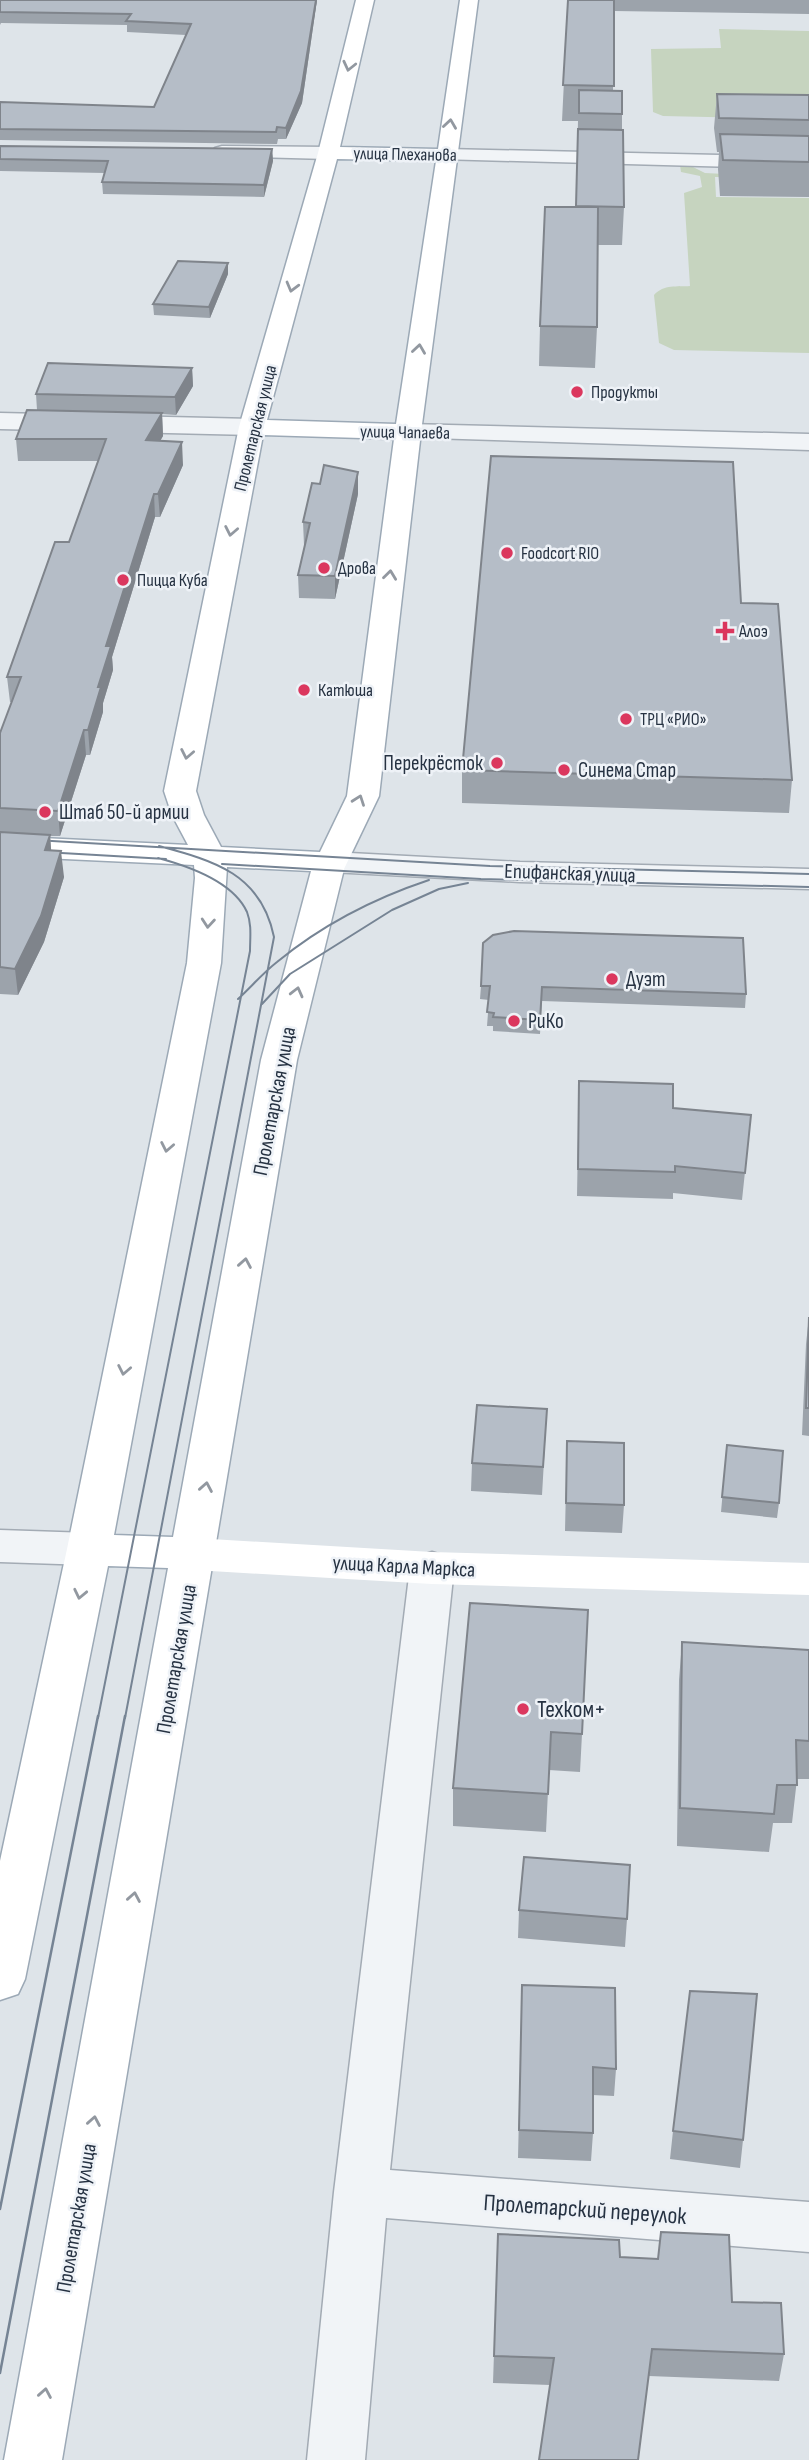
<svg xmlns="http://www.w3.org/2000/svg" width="809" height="2460" viewBox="0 0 809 2460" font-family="'Sofia Sans Condensed',sans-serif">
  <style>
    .green { fill: #c6d4bf }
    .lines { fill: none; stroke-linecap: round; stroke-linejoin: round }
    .minor-casing { stroke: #a3abb4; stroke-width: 3 }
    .tertiary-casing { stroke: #a3abb4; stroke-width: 3 }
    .primary-casing { stroke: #9ca9b6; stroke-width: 3 }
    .minor { fill: #f1f4f7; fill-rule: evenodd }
    .tertiary { fill: #f1f4f7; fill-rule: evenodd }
    .secondary { fill: #fff; fill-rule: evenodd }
    .primary { fill: #fff; fill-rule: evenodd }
    .tram-far1 { stroke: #768494; stroke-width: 2 }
    .tram { stroke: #768494; stroke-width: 2.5 }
    .wall { fill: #9ca3ab }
    .shaded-wall { fill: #7f848b }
    .building { fill: #b5bdc7; stroke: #7f848b; stroke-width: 2 }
    .oneway { stroke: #9298a0 }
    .poi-dot { fill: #db375e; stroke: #eef2f7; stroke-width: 2.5 }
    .labels { text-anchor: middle; stroke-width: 5; stroke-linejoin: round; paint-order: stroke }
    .far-street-label { font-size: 18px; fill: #263242; stroke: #eef2f7 }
    .far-poi-label { font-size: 18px; fill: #263242; stroke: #eef2f7; text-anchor: start }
    .poi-label { font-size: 21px; fill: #263242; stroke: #eef2f7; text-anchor: start }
    .street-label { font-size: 21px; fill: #263242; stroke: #eef2f7 }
    .near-poi-label { font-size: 24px; fill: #263242; stroke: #eef2f7; text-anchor: start }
    .near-street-label { font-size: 24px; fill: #263242; stroke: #eef2f7 }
  </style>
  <rect width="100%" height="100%" fill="#dee4e9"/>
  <path class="green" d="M719,29L809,31V110L793,119L663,116L653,112L651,49L721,48Z
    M680,165L691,166L705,173L807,178L715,177L716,197L809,198V353L674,350L659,343L654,295C664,284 677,287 690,286L684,193L702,187L700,176L681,172Z"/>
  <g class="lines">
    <defs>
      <path id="minor" d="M222,146L328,147L335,149L338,153L335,157L328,159L215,156L212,152L215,148Z
        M446,149L809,157V169L439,159L436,155L439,151Z
        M0,413L252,419L261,422L265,427L261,432L252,435L0,429Z
        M408,424L809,434V450L399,437L395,432L399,427Z
        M331,852L520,862L809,869V889L520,882L331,872L320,869L315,862L320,855Z
        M432,1552L448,1557L454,1568L390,2170L809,2202V2252L386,2218L365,2460H307L334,2192L410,1568L416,1557Z"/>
      <path id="tertiary" d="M0,1530L89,1533L104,1538L111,1549L104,1560L89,1565L0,1562Z"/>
      <path id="primary" d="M356,0H374L340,147L438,149L460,0H478L421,432L379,796L344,869L297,1060L62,2460H4L168,1568L108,1566L25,1979L18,1994L0,2000V1861L67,1549L187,963L195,878L194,865L0,856V836L188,845L172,815L164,791L239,427L318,153ZM337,159L436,161L396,424L267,420ZM263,435L394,439L347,796L320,852L221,847L204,815L196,791ZM227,867L311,871L261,1060L173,1537L114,1535L221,963Z"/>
    </defs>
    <use href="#minor" class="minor-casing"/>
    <use href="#tertiary" class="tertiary-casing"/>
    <use href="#primary" class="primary-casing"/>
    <use href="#minor" class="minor"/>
    <use href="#tertiary" class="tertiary"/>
    <path class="secondary" d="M194,1538L432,1552L809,1563V1595L432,1584L194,1570L179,1565L172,1554L179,1543Z"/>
    <use href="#primary" class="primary"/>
    <path class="tram-far1" d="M0,838L490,866L809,874
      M44,852L166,859
      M222,864L481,879L809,887
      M238,999C251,987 263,973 277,962C322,925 375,898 429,880
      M262,1004L290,974L392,910L439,889L468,883
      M98,1718L250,951C250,938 252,925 247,912C233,881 188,866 158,858
      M125,1718L274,937C261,874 215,861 159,846"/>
    <path class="tram" d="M0,2209L98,1716
      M0,2373L125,1716"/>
  </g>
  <path class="wall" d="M0,0H317L302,103L286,139H278L277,144L0,140V102L154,107L186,35L127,32V25L1,23L0,25Z
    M568,0H809V14L614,11L613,90L622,114V130L624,207L622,245H598L597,327L595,368L539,366L540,326L576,207L578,121H562Z
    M717,94L809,95V197L720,196L718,169L719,152H717L714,128Z
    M0,146L272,149L273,161L264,197L103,194L102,182L105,173L0,171Z
    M228,263V274L210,318L154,315L153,304Z
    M192,368L193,386L176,415L162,414L163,436L160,441L183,465L160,517H155L112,657L113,670L103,703V712L90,755H86L60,836H50L51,851L64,877L44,942L18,995L0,994V733L12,702H10L7,677L69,542L98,461H18L16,439L37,410L36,394Z
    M358,494L335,599L299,598L298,575L305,545H304L303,522Z
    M741,603L792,780L789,813L462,803V770Z
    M481,986L746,994L745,1008L542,1001L540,1034L493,1031V1026H487L489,1000L480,999Z
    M579,1081L673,1108L751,1115L742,1200L673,1193V1199L577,1196Z
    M809,1317V1436L802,1435L806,1344Z
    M547,1409L542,1495L471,1491L472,1463Z
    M567,1441L624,1505L622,1533L565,1531Z
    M727,1445L779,1503L777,1518L721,1512Z
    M470,1603L582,1734L580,1772L549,1770L546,1832L453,1826V1788Z
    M682,1642L809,1650V1779H797L792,1823H773L769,1852L677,1846L679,1680Z
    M519,1910L627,1919L625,1947L518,1938Z
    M522,1985L616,2069L614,2096L593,2095V2133L591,2161L518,2158Z
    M673,2131L743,2140L740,2168L670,2159Z
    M498,2234L620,2257L732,2302L784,2354L779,2381L649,2376L550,2385L493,2383Z"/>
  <path class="shaded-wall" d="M316,0H317L302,103L286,139V128Z
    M272,149L273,161L264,197V185Z
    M228,263V274L210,318L209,307Z
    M192,368L193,386L176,415L175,397Z
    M162,413L163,436L147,463L146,440Z
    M182,442L183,465L160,517L158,494Z
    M358,472V494L335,599V576Z
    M154,494L155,517L112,657L113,670L103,703V712L90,755L88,730L106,646Z
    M84,730L86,755L60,836L58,811Z
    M50,835L52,861L45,850Z
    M61,851L64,877L44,942L18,995L15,969Z"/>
  <path class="building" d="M0,0H316L301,91L286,128L277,127L276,132L0,129V102L154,107L191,24L126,21L131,14L0,12Z
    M568,0H614V86L563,85Z
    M579,90L622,91V114L579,113Z
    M717,94L809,95V120L719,118Z
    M578,129L623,130L624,207L576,206Z
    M720,134L809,136V162L723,160Z
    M0,146L272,149L264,185L102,182L108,161L0,159Z
    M545,207H598L597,327L540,326Z
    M178,261L228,263L209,307L153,304Z
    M48,363L192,368L175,397L36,394Z
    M27,410L162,413L146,440L182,442L158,494H154L106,646H111L98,687H101L88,730H84L58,811L0,808V733L21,677H7L55,542H69L106,439H16Z
    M491,456L733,462L741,603L778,604L792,780L462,770Z
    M324,465L358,472L335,576L298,575L310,523L303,522L312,483L320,484Z
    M0,832L50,835L45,850L61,851L41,916L15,969L0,967Z
    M514,931L743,938L746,994L542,987L540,1020L493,1017L494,1013L487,1012L490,986H481L483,943L493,935Z
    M579,1081L673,1084V1108L751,1115L745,1173L675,1166V1172L578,1169Z
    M809,1317V1408H806Z
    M477,1405L547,1409L543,1467L472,1463Z
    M567,1441L624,1443V1505L566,1503Z
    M727,1445L783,1451L779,1503L722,1497Z
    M470,1603L588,1610L582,1734L551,1732L548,1794L453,1788Z
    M682,1642L809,1650V1741L796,1740L797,1785H777L774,1814L680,1808Z
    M524,1857L630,1865L627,1919L519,1910Z
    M522,1985L615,1988L616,2069L593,2067V2133L519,2130Z
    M690,1991L757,1994L743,2140L673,2131Z
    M661,2232L729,2235L732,2302L781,2303L784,2354L652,2349L638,2460H539L554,2358L494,2356L498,2234L619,2240L620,2257L658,2259Z"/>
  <defs><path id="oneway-chevron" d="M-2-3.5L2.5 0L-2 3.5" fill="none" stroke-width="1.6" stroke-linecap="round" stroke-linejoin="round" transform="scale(1.75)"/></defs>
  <g class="oneway">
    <use href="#oneway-chevron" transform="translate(349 66) rotate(103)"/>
    <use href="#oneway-chevron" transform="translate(450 124) rotate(-82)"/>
    <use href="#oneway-chevron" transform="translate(292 287) rotate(105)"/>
    <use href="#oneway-chevron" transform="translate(419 349) rotate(-82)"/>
    <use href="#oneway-chevron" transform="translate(231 531) rotate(101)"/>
    <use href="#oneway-chevron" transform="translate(390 575) rotate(-83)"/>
    <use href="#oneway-chevron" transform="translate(187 754) rotate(101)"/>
    <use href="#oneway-chevron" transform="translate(359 800) rotate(-70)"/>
    <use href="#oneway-chevron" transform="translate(208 923) rotate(95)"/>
    <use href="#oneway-chevron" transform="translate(297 992) rotate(-76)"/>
    <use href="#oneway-chevron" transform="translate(167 1147) rotate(101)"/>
    <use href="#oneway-chevron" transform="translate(245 1263) rotate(-80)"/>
    <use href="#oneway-chevron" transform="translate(124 1370) rotate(101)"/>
    <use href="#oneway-chevron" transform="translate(206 1487) rotate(-80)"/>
    <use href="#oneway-chevron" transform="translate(80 1594) rotate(102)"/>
    <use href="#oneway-chevron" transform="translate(134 1897) rotate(-80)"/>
    <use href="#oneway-chevron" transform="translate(94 2121) rotate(-80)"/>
    <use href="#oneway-chevron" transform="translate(45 2393) rotate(-80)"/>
  </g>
  <g class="poi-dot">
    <circle cx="577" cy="392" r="7"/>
    <circle cx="507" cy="553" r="7"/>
    <circle cx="324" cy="568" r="7"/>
    <circle cx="123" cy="580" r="7"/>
    <path d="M721.5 620.5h7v7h7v7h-7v7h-7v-7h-7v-7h7z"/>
    <circle cx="304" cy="690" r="7"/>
    <circle cx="626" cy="719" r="7"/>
    <circle cx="497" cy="763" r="7"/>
    <circle cx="564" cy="770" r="7"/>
    <circle cx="45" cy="812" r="7"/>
    <circle cx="612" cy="979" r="7"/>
    <circle cx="514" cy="1021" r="7"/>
    <circle cx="523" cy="1709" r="7"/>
  </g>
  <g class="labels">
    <g class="far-street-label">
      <text transform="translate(405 154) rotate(1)" y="6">улица Плеханова</text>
      <text transform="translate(255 428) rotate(-76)" y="6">Пролетарская улица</text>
      <text transform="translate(405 432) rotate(1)" y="6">улица Чапаева</text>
    </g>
    <g class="far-poi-label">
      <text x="591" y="398">Продукты</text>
      <text x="521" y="559">Foodcort RIO</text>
      <text x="338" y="574">Дрова</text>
      <text x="137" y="586">Пицца Куба</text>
      <text x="739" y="637">Алоэ</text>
      <text x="318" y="696">Катюша</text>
      <text x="640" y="725">ТРЦ «РИО»</text>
    </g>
    <g class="poi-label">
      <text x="483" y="770" text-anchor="end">Перекрёсток</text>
      <text x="578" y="777">Синема Стар</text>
      <text x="59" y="819">Штаб 50-й армии</text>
      <text x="626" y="986">Дуэт</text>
      <text x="528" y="1028">РиКо</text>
    </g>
    <g class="street-label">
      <text transform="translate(570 873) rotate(2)" y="7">Епифанская улица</text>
      <text transform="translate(274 1101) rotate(-79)" y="7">Пролетарская улица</text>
      <text transform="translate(404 1566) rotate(3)" y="7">улица Карла Маркса</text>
      <text transform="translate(176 1659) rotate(-80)" y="7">Пролетарская улица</text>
      <text transform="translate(76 2218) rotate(-80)" y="7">Пролетарская улица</text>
    </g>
    <g class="near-poi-label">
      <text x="537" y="1717">Техком+</text>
    </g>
    <g class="near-street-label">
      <text transform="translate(585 2209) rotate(4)" y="8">Пролетарский переулок</text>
    </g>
  </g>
</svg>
